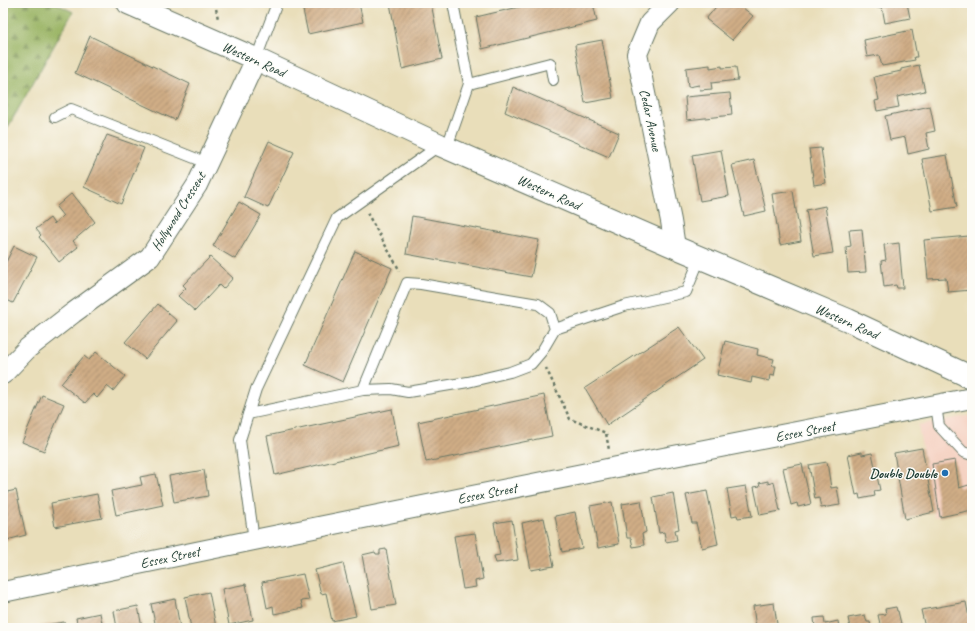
<svg xmlns="http://www.w3.org/2000/svg" width="975" height="631" viewBox="0 0 975 631" font-family="Caveat,sans-serif">
  <style>
    .built { fill: #f5d2c2 }
    .forest { fill: url(#forest-firs); stroke: #5d794d }
    .building { fill: url(#building-hatch) }
    .lines { fill: none; stroke-linecap: round; stroke-linejoin: round }
    .lane-casing { stroke: #667563; stroke-width: 12 }
    .street-casing { stroke: #667563; stroke-width: 22 }
    .secondary-casing { stroke: #667563; stroke-width: 24 }
    .path { stroke: #667563; stroke-width: 2.5; stroke-dasharray: 3 3; stroke-linecap: butt }
    .lane { stroke: #fff; stroke-width: 10 }
    .street { stroke: #fff; stroke-width: 20 }
    .secondary { stroke: #fff; stroke-width: 22 }
    .poi-dot { fill: #1f6fb2; stroke: #fdfcf7; stroke-width: 1.5 }
    .labels { text-anchor: middle; stroke-width: 3; stroke-linejoin: round; paint-order: stroke }
    .street-label { font-size: 14px; fill: #1f3d34; stroke: #fdfcf7 }
    .poi-label { font-size: 14px; font-weight: bold; fill: #1f3d34; stroke: #fdfcf7; text-anchor: end }
  </style>
  <defs>
    <pattern id="forest-firs" width="22" height="20" patternUnits="userSpaceOnUse"><rect width="22" height="20" fill="#9bb566"/><path d="M5 1l3.5 6h-7zM16 11l3.5 6h-7z" fill="#7e9455"/></pattern>
    <pattern id="building-hatch" width="6" height="6" patternUnits="userSpaceOnUse"><rect width="6" height="6" fill="#d0ad86"/><path d="M-1 1l2-2M0 6l6-6M5 7l2-2" fill="none" stroke="#a88e6e"/></pattern>
  </defs>
  <rect width="100%" height="100%" fill="#fdfcf7"/>
  <filter id="ink" filterUnits="userSpaceOnUse"><feTurbulence type="fractalNoise" baseFrequency=".025" numOctaves="2"/><feDisplacementMap in="SourceGraphic" scale="8" xChannelSelector="R" yChannelSelector="G"/><feConvolveMatrix kernelMatrix="1 2 1 2 8 2 1 2 1" color-interpolation-filters="sRGB"/></filter>
  <filter id="wash" filterUnits="userSpaceOnUse"><feTurbulence type="fractalNoise" baseFrequency=".012" numOctaves="4" result="noise"/><feDisplacementMap in="SourceGraphic" scale="16" xChannelSelector="R" yChannelSelector="G"/><feGaussianBlur stdDeviation="0.9" result="paint"/><feColorMatrix in="noise" values="0 0 0 0 0 0 0 0 0 0 0 0 0 0 0 0 0 1.4 0 .05"/><feComposite in="paint" operator="in"/></filter>
  <g filter="url(#wash)">
    <rect width="100%" height="100%" fill="#e9deba"/>
    <path class="built" d="M972,415V510L934,517L918,425Z"/>
    <path class="forest" d="M3,3H55L73,12L3,136Z"/>
    <g id="blocks">
      <path class="building" d="M304,3H359L363,22L308,34L303,10L305,9Z
        M390,3H431L442,59L402,69Z
        M536,3H593L597,21L482,49L476,17Z
        M719,3L721,4L722,3H737L753,16L732,40L706,19Z
        M876,3H907L910,18L885,23L882,7L877,8Z
        M912,30L917,57H914L915,60L882,66L879,55L867,57L864,40Z
        M90,36L190,84L175,120L75,73Z
        M602,40L613,98L585,103L575,45Z
        M710,65V68L722,66V68L736,67L738,80L711,83L712,89L700,90L699,85L688,87L686,68Z
        M919,65L925,91L897,97L899,107L877,111L875,101L879,100L874,77L901,71V69Z
        M513,87L619,133L609,157L505,112Z
        M730,93L732,115L687,120L685,97Z
        M930,106L935,131L926,133L929,149L908,154L905,137L890,140L885,116Z
        M107,135L144,148L121,204L84,187Z
        M269,141L294,152L268,208L244,197Z
        M821,148L826,183L814,185L809,149Z
        M721,150L729,196L700,201L692,155Z
        M947,155L957,207L932,211L922,159Z
        M754,160L766,211L744,216L732,165Z
        M793,191L801,241L780,245L772,194Z
        M72,193L95,222L73,241L78,247L59,262L39,237L41,235L36,229L50,218L54,224L63,216L56,207Z
        M239,202L261,215L235,259L213,246Z
        M825,206L833,253L814,256L806,210Z
        M412,216L539,240L531,277L406,254Z
        M862,229L866,272L848,273L846,247L851,246L849,230Z
        M969,236L972,261V290L948,292L946,278L928,279L924,240Z
        M899,243L903,288H897L896,285L884,287L881,261L886,260L884,245Z
        M14,246L37,257L13,303L3,298V268Z
        M355,251L392,268L343,382L305,365Z
        M210,257L233,278L223,289L219,285L195,311L178,296L186,288L183,285Z
        M158,304L177,321L145,359L125,342Z
        M679,327L703,360L607,425L585,388Z
        M725,341L758,349L757,355L774,359L772,366H776L774,376L770,375L769,381L752,377L751,383L717,375Z
        M96,352L125,376L113,391L107,386L97,398L93,394L85,403L61,384L84,356L89,360Z
        M42,395L64,404L44,451L22,442Z
        M544,395L552,436L426,462L418,422Z
        M392,409L399,446L275,475L267,436Z
        M922,448L934,512L905,519L894,453Z
        M862,452V455L872,453L880,490L874,491L875,496L860,499L859,494L856,495L848,455Z
        M955,460L959,488L972,484V510L940,517L932,464Z
        M827,462L831,488L837,487L840,505L821,508L819,498L815,499L809,465Z
        M802,464L811,504L798,507L797,503L791,505L783,468Z
        M204,470L208,496L174,502L169,476Z
        M156,474L163,505L116,515L111,491L142,485L140,477Z
        M768,481V484L774,482L780,511L760,515L754,487L760,486L759,483Z
        M746,486L752,516L738,518L737,515L732,516L727,489Z
        M16,490L26,535L3,541V493Z
        M707,491L718,544L702,548L696,523H692L686,495Z
        M673,493L679,529L675,530L677,540L666,542L664,532L659,533L653,497Z
        M97,494L102,518L55,527L51,503Z
        M641,501L646,532L642,534L644,545L633,547L631,538H627L622,504Z
        M612,502L619,544L598,548L590,506Z
        M575,512L582,548L562,552L555,516Z
        M544,518L554,566L531,570L522,523Z
        M512,520L518,560L496,563L494,556L500,555L494,523Z
        M475,533L483,579L475,581L476,587L463,589L454,536Z
        M386,549L396,605L372,609L362,555L375,552L376,554H380V550Z
        M343,563L356,616L332,621L326,593L321,594L315,570Z
        M303,574L309,600L301,601L303,608L274,614L273,606L267,608L262,582Z
        M246,584L253,620L229,625L222,589Z
        M209,592L216,627L211,628H191L185,597Z
        M175,599L180,628H156L151,604Z
        M966,602L971,628H925L921,610Z
        M774,603L777,624L756,628L753,606Z
        M138,606L142,628H117L114,611Z
        M896,607L897,611H898L902,628H881L878,615L886,614L885,609Z
        M100,613L103,628H78L76,618Z
        M865,615L867,622H870L871,628H850L848,618Z
        M824,617L825,624L838,621L839,628H815L814,618Z
        M64,622L65,628H40V626Z"/>
    </g>
  </g>
  <g filter="url(#ink)">
    <use href="#blocks" fill-opacity="0" stroke="#667563" stroke-width="1"/>
    <g class="lines">
      <defs>
        <path id="lane" d="M256,59L277,3
          M469,84L550,63L553,80
          M55,117L71,109L207,163
          M447,147L469,84L453,3
          M363,390L407,283L421,284L538,304L550,313L555,329
          M936,405L939,426L963,452L972,455
          M248,414L363,390L391,389L408,392L468,382L510,372L531,364L542,351L555,329L624,306L686,292L700,258
          M254,540L240,440L256,389L337,218L440,145"/>
        <path id="street" d="M670,3L650,23L637,54L671,221L675,247
          M3,374L28,348L73,313L150,257L197,185L256,59
          M3,592L254,540L612,468L972,398"/>
        <path id="secondary" d="M128,3L256,59L440,145L675,247L848,320L964,374L972,379"/>
      </defs>
      <use href="#lane" class="lane-casing"/>
      <use href="#street" class="street-casing"/>
      <use href="#secondary" class="secondary-casing"/>
      <path class="path" d="M215,3L218,19
        M367,213L400,271
        M546,368L570,419L606,433L609,450"/>
      <use href="#lane" class="lane"/>
      <use href="#street" class="street"/>
      <use href="#secondary" class="secondary"/>
    </g>
  </g>
  <circle class="poi-dot" cx="945" cy="473" r="4"/>
  <g class="labels">
    <g class="street-label">
      <text transform="translate(254 59) rotate(24)" y="5">Western Road</text>
      <text transform="translate(651 120) rotate(78)" y="5">Cedar Avenue</text>
      <text transform="translate(549 192) rotate(24)" y="5">Western Road</text>
      <text transform="translate(178 211) rotate(-58)" y="5">Hollywood Crescent</text>
      <text transform="translate(847 321) rotate(24)" y="5">Western Road</text>
      <text transform="translate(805 431) rotate(-11)" y="5">Essex Street</text>
      <text transform="translate(487 493) rotate(-11)" y="5">Essex Street</text>
      <text transform="translate(170 557) rotate(-12)" y="5">Essex Street</text>
    </g>
    <g class="poi-label">
      <text x="937" y="478">Double Double</text>
    </g>
  </g>
  <rect width="975" height="631" fill="none" stroke="#fdfcf7" stroke-width="16"/>
</svg>
